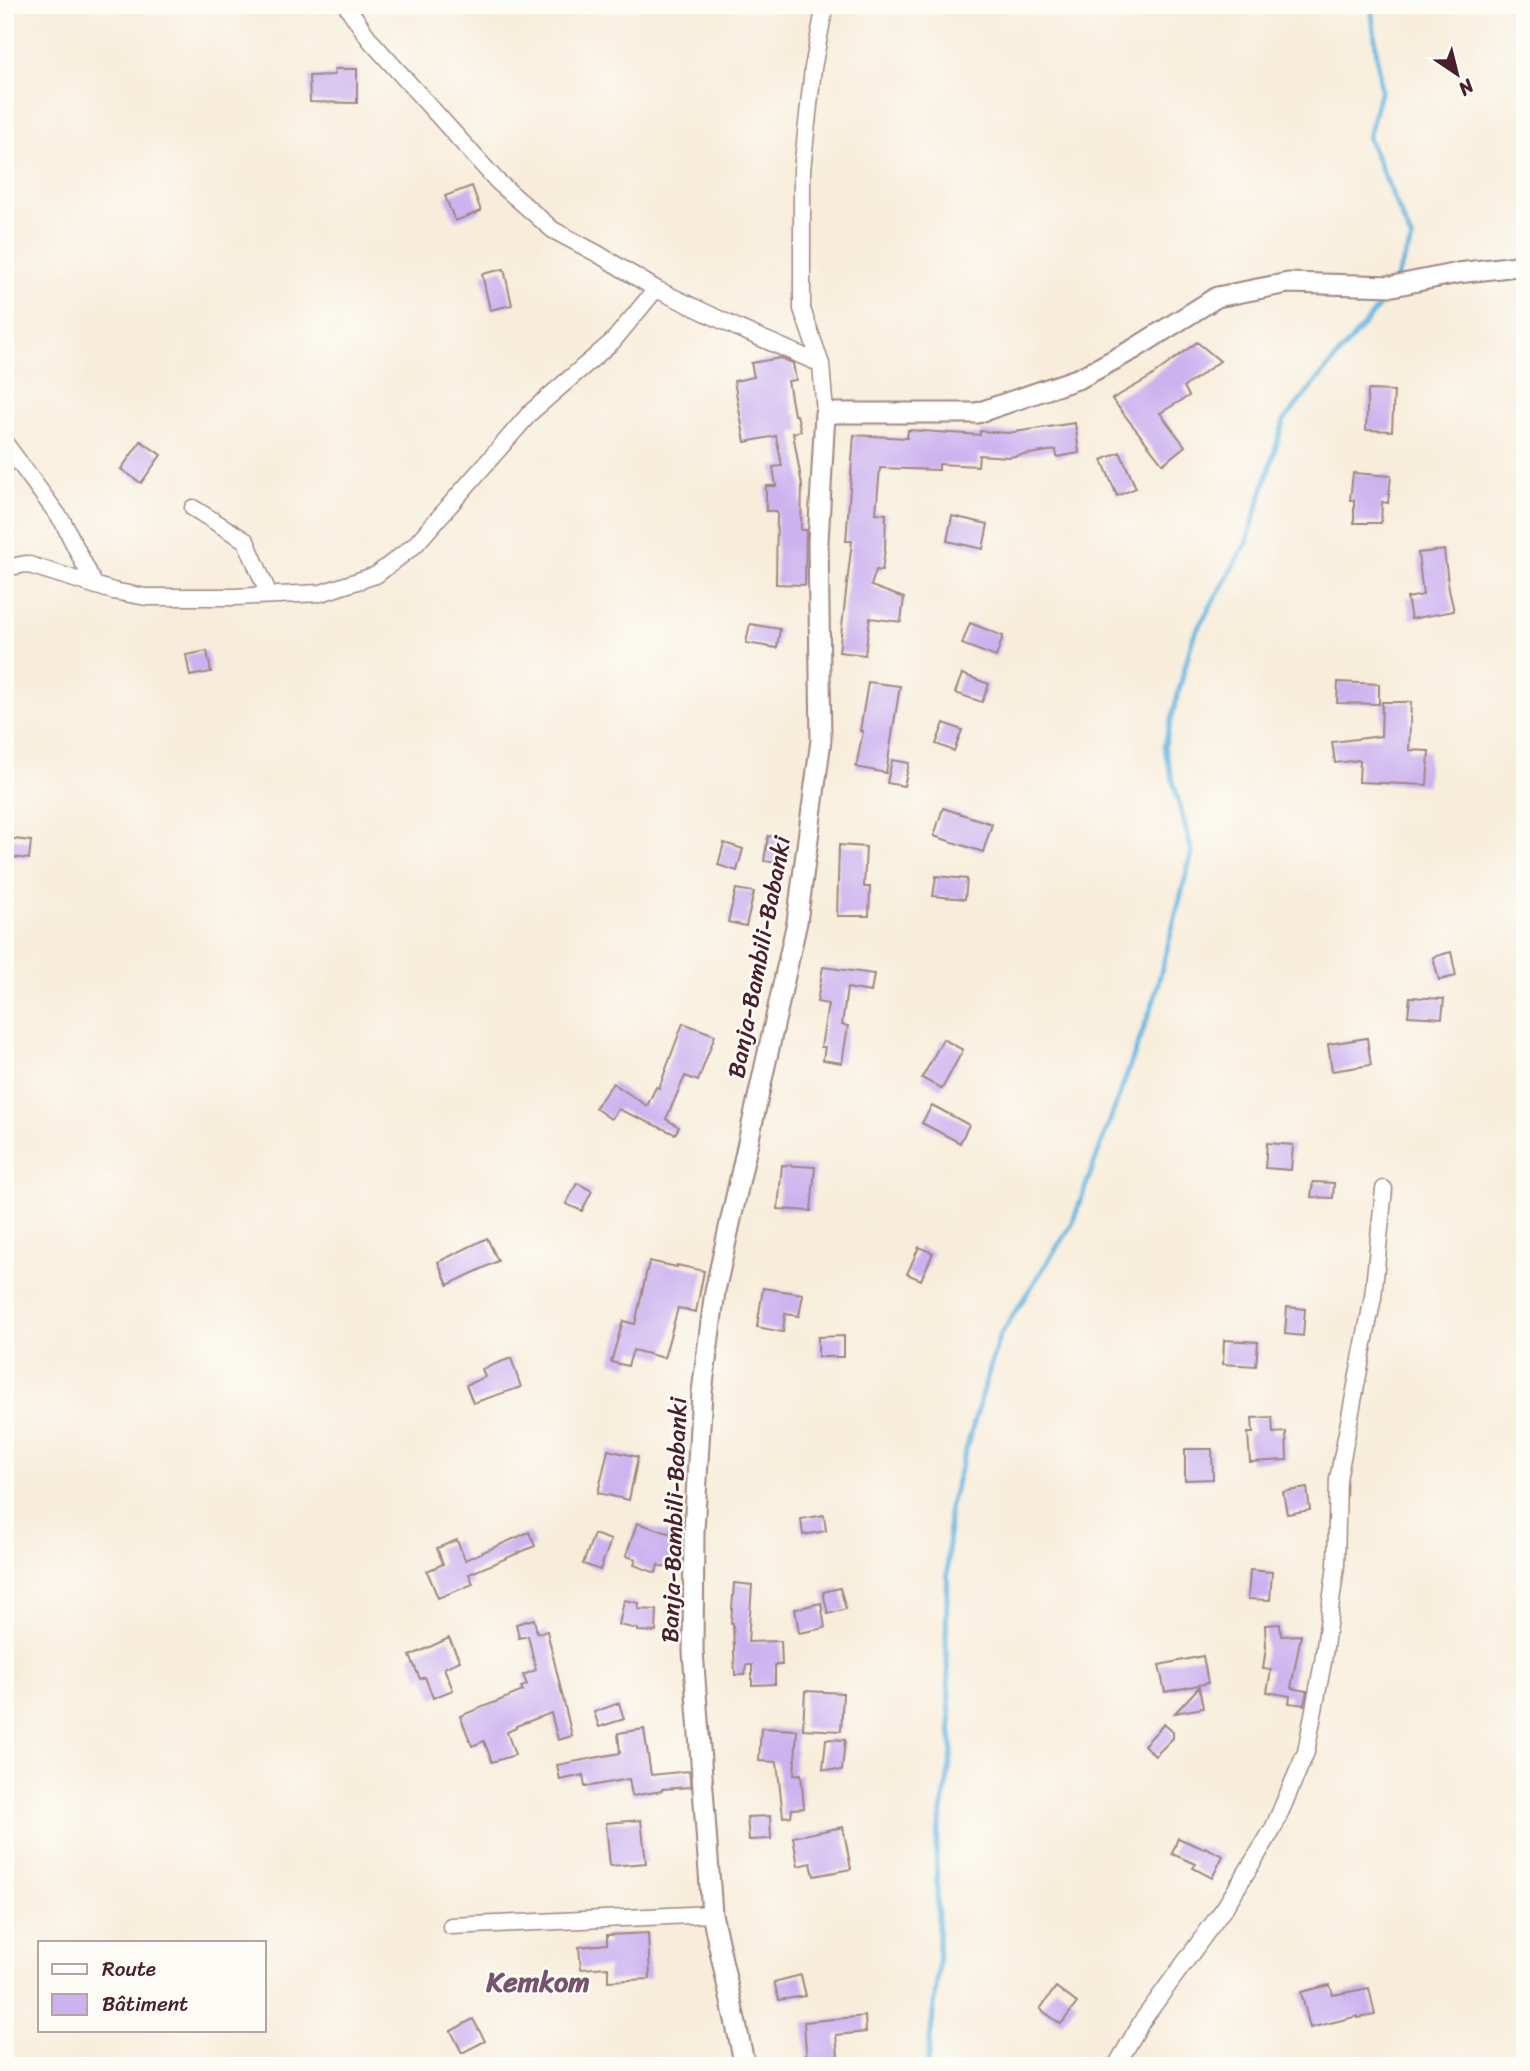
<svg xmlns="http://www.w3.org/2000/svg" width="1530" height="2071" viewBox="0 0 1530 2071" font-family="Sriracha,sans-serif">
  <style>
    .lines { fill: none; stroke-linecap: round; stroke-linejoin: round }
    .stream { stroke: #66b5e0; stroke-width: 5 }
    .building { fill: #ccb3ef }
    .minor-casing { stroke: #a08682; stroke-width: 19 }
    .tertiary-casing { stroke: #a08682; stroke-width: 23 }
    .minor { stroke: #fff; stroke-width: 16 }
    .tertiary { stroke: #fff; stroke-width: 19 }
    .labels { text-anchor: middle; stroke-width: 5; stroke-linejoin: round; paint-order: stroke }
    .street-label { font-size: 24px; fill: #4a1f2b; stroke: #fdfcf7 }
    .quarter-label { font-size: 28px; font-weight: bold; fill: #785370; stroke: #fdfcf7 }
  </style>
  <rect width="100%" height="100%" fill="#fdfcf7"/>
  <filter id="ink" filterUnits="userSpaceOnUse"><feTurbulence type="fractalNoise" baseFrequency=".0143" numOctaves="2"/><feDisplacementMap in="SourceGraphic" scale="14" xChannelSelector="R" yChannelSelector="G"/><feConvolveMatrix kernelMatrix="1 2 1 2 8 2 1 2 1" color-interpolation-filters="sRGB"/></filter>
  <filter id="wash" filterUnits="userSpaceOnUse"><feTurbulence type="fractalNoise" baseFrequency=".00686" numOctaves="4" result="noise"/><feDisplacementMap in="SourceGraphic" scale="28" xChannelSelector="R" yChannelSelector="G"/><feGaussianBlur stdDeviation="1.57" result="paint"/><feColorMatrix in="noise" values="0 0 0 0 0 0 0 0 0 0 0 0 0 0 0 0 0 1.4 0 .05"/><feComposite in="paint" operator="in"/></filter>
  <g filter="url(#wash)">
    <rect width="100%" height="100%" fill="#f7edda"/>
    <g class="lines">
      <path class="stream" d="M1371,5L1381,89L1368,138L1412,240L1395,281
        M927,2066L939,1963L936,1846L952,1753L946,1644L949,1508L999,1337L1072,1224L1153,1003L1192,852L1164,747L1193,637L1247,542L1284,420L1373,314L1390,290"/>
    </g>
    <g id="blocks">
      <path class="building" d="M335,69H357V103L310,102L309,76L334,75Z
        M472,186L481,211L455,221L445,196Z
        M504,269L512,305L490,310L482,274Z
        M1197,342L1220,361L1184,387L1189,396L1160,413L1185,446L1163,464L1112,399L1149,378Z
        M780,358L793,363L796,380L788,381L794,415H797L801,431L793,433L802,485L801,530H806L805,585L776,584L777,511H766V486H776L773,467L782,466L776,436L745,442L734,381L754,377L751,363Z
        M1368,390L1394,391L1392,431L1366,430Z
        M1075,423L1079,453L1057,457L1056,450L1009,457L979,455L978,466L939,464V470L880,468L876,513L886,514L885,549L882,571L876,570L871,586L904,598L901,622L870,618L865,655L839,652L852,541H846L854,435L907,438L908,430L980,435V431L1008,433Z
        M141,441L161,455L141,483L121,469Z
        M1120,452L1136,488L1117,496L1102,460Z
        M1353,473L1391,476L1388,503L1382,502L1381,523H1354V500H1350Z
        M952,516L988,524L983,549L947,541Z
        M1444,550L1449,590L1454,611L1411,619L1407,598L1423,595L1418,553Z
        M970,623L1003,636L996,657L962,644Z
        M750,624L780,629L777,648L746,643Z
        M207,651L211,672L190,676L186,655Z
        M962,674L989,684L982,702L955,693Z
        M868,682L900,686L886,773L856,767L863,731H860Z
        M1338,682L1379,684V704L1337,703Z
        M1382,702H1411L1409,750L1429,751L1427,785L1359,782L1360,760L1335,763L1332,742L1381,736Z
        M944,723L962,730L954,751L936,744Z
        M892,760L909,763L904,786L887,783Z
        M943,808L992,824L983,852L934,836Z
        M768,836L789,839L785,864L764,861Z
        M5,838L31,841L29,859L5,856Z
        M724,843L743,849L737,871L718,865Z
        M839,845L866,847L864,887H870L869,916H837Z
        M936,876L967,879L965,899L933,896Z
        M736,889L754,892L746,926L728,922Z
        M1451,952L1456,976L1439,980L1433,957Z
        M823,967L874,974L871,992L847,988L842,1025L848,1026L842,1063L823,1060L825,1047H821L828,1004L817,1002Z
        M1410,997L1444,999L1442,1018L1408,1016Z
        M683,1023L715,1035L698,1081L685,1076L666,1119L679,1127L675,1134L618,1109L611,1119L595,1108L613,1083L647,1106L656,1087L659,1088Z
        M1367,1038L1371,1065L1332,1071L1328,1044Z
        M943,1039L963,1050L942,1089L922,1078Z
        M932,1105L969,1125L960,1143L922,1123Z
        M1267,1143L1293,1145L1291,1170L1265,1168Z
        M782,1165L815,1167L811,1211L778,1209Z
        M1313,1182L1334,1183L1333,1198L1311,1197Z
        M577,1183L592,1191L582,1211L566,1204Z
        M487,1238L498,1261L448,1285L438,1262Z
        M919,1247L933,1253L921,1280L907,1274Z
        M649,1261L677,1267V1265L704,1271L696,1312L678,1308L664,1358L633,1350L628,1366L611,1362L623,1321L635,1324Z
        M763,1288L803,1294L799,1316L785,1314L783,1332L757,1327Z
        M1287,1307L1305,1309L1303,1336L1285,1334Z
        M844,1336V1357H818V1337Z
        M1224,1340L1258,1342L1256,1366L1223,1364Z
        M511,1358L521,1387L473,1403L466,1385L485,1377L482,1369Z
        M1272,1417L1273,1433L1286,1432L1287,1460L1250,1462L1248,1433H1253L1252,1418Z
        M1185,1449H1212L1213,1479L1185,1480Z
        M608,1450L638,1457L629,1500L598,1493Z
        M1307,1488L1310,1510L1287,1514L1283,1492Z
        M824,1515L826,1531L803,1535L801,1519Z
        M637,1523L678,1536L667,1568L658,1565L656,1573L634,1565L636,1559L626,1556Z
        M529,1532L535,1546L469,1574L473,1584L438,1598L427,1571L443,1564L437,1548L457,1540L465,1560Z
        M594,1534L611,1540L600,1570L583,1564Z
        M1250,1570L1272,1572L1270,1600L1248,1599Z
        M734,1583L752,1585L748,1642L781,1641L782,1665H775V1684L752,1685V1665H746L745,1675H735L733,1623H731Z
        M840,1588L846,1609L828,1614L823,1592Z
        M624,1600L639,1603L638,1609L657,1610L656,1632L638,1631V1629L619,1625Z
        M821,1603L825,1628L799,1633L795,1609Z
        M534,1619L537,1633L547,1631L572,1736L558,1740L551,1713L516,1726V1728L507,1732L515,1755L492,1762L484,1741L472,1746L460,1716L523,1691L521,1687L527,1685L523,1675L536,1670L528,1636L519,1638L516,1624Z
        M1280,1624L1281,1636L1301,1635L1291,1688L1307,1691L1304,1705L1289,1703L1290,1696L1267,1692L1271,1670L1263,1669L1266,1648L1265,1625Z
        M449,1638L460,1661L444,1668L453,1690L433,1698L425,1677L420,1679L410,1656Z
        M1203,1656L1208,1683L1165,1692L1159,1665Z
        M1199,1687L1203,1708L1175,1713Z
        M805,1691L843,1693L841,1731L803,1729Z
        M619,1703L624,1719L599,1727L594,1712Z
        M1164,1724L1173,1732V1738L1155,1756L1144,1745Z
        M761,1728L797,1730L794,1775L801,1774L804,1808L792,1809L791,1816L783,1817L777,1762L759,1761Z
        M644,1729L651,1775L689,1771L691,1787L662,1789V1791L632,1796L629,1779L585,1787L583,1775L560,1780L557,1765L620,1753L618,1733Z
        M826,1739L845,1740L842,1771L823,1769Z
        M770,1816L771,1839L749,1840L747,1817Z
        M641,1820L646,1863L610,1866L606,1823Z
        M843,1827L851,1869L814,1876L811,1863L798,1866L793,1837Z
        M1178,1838L1204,1849L1205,1847L1223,1856L1212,1878L1193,1868L1196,1864L1172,1854Z
        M648,1933L650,1979L608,1981V1967L581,1969L579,1947L607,1944V1935Z
        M801,1975L806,1996L779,2000L774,1982Z
        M1330,1985L1333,1995L1369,1988L1375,2015L1358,2018V2016L1310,2028L1301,1992Z
        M1056,1987L1077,2003L1061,2024L1040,2009Z
        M865,2016L866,2032L836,2035L839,2066H807L804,2022Z
        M473,2019L485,2041L462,2053L451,2031Z"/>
    </g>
  </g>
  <g filter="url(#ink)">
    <use href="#blocks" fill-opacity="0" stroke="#a08682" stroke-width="2"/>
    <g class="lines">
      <defs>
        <path id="minor" d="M346,5L370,40L497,181L553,230L598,254L656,289L740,329L821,364
          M825,413L821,364L802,309V170L813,68L825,5
          M5,443L63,522L94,584
          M193,508L246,541L269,595
          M5,568L26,564L113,591L146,597H234L321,593L376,575L415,545L531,412L613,341L656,289
          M451,1926L712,1914
          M1116,2066L1142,2021L1225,1907L1273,1829L1306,1752L1323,1662L1336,1565L1338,1479L1373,1297L1384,1189"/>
        <path id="tertiary" d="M745,2066L712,1914L693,1651L694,1531L702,1392L715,1291L797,922L821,740L818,542L825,413H977L1080,378L1134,349L1217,297L1288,283L1393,286L1458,273L1525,265"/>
      </defs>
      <use href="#minor" class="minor-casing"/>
      <use href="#tertiary" class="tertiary-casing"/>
      <use href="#minor" class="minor"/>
      <use href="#tertiary" class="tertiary"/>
    </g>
  </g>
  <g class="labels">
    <g class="street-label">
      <text transform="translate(759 957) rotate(-79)" y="8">Banja-Bambili-Babanki</text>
      <text transform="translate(674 1520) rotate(-88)" y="8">Banja-Bambili-Babanki</text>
    </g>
    <g class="quarter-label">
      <text x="538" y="1991">Kemkom</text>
    </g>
  </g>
  <rect width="1530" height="2071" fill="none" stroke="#fdfcf7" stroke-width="28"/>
  <rect x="38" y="1941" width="228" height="91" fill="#fdfcf7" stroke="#b5a4a5" stroke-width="2"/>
  <rect x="52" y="1964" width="35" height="10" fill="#ffffff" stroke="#b5a4a5" stroke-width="2"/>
  <text x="102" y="1976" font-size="21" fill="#4a1f2b">Route</text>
  <rect x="52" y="1994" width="35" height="21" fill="#ccb3ef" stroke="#b5a4a5" stroke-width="2"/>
  <text x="102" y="2011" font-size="21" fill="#4a1f2b">Bâtiment</text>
  <g transform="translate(1457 74) rotate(145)" stroke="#fdfcf7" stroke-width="5" paint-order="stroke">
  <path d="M0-5L12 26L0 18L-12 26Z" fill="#4a1f2b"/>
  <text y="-10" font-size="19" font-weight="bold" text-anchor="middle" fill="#4a1f2b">N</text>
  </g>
</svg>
